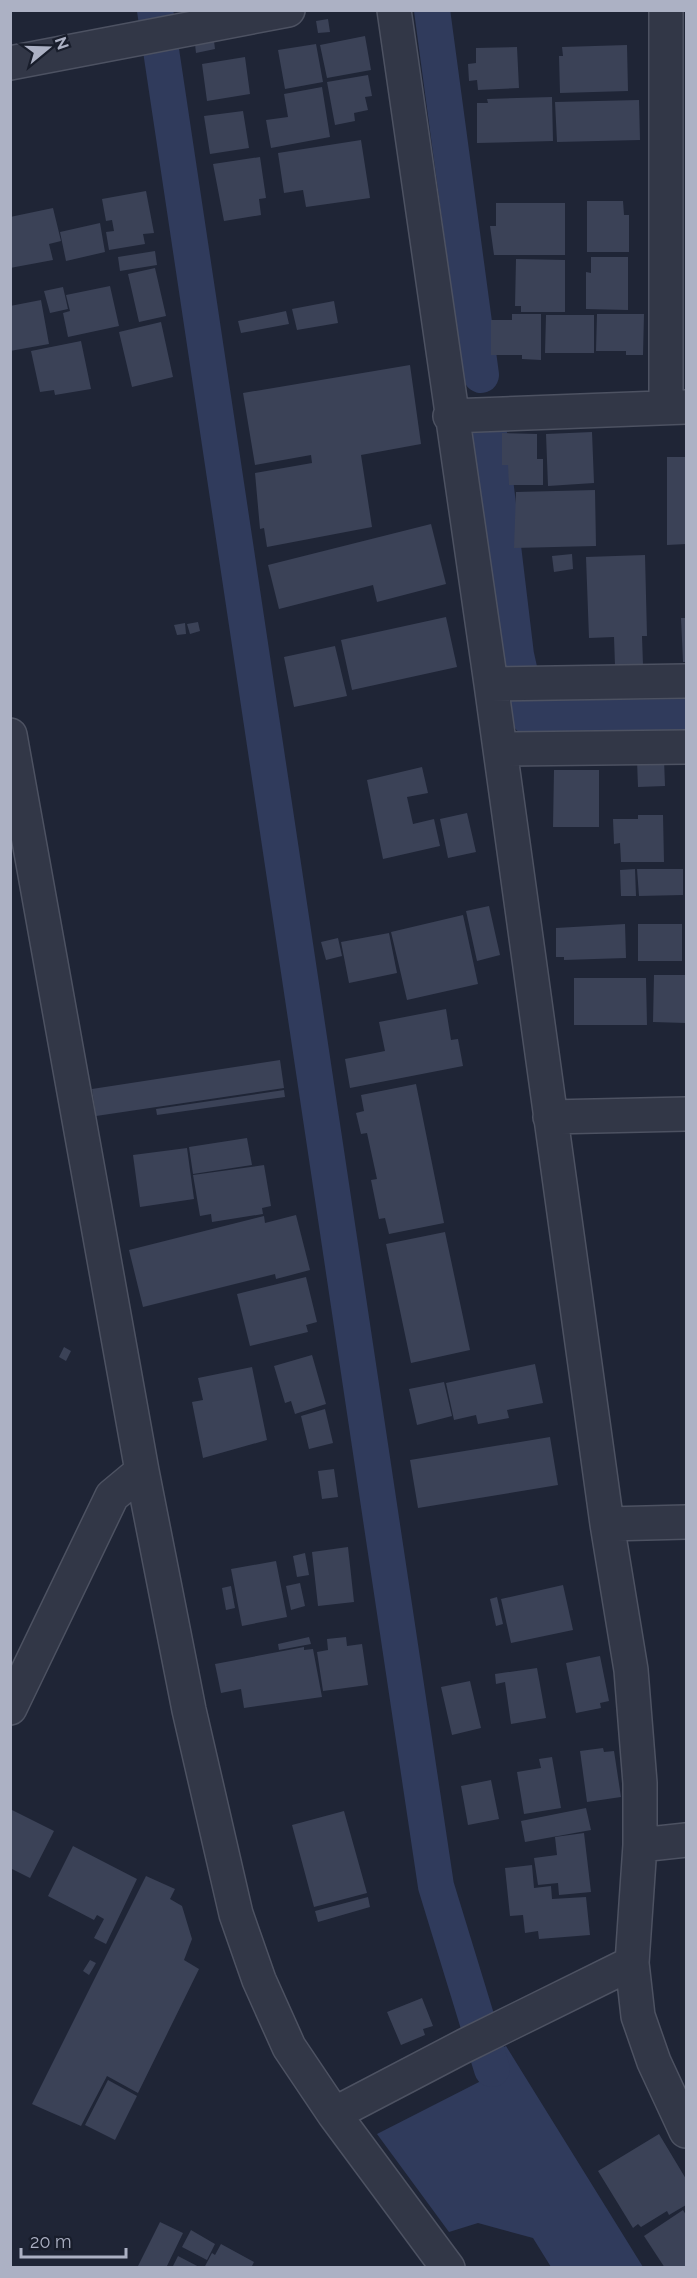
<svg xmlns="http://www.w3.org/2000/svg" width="697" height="2278" viewBox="0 0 697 2278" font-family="Raleway,sans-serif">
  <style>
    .water { fill: #303b5c }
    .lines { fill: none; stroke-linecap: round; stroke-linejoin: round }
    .canal { stroke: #303b5c; stroke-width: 36 }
    .building { fill: #3b4257 }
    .minor-casing { stroke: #4d5262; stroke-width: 36 }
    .minor { stroke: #323747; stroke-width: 33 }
  </style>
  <rect width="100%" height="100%" fill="#1f2536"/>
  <path class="water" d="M506,2046L643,2267H551L533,2238L478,2223L449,2232L377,2134L479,2082L473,2060Z"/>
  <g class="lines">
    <path class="canal" d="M155,10L436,1886L492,2069
      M432,10L481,375
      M490,438L516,655L530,718L686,717"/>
  </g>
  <path class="building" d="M328,19L330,32L318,33L316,21Z
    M365,36L371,70L327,78L320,45Z
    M214,41L215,49L196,53L195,44Z
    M316,44L323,82L285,89L278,50Z
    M627,45L628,91L560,93L559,56H563L562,47Z
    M517,47L519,88L478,90L477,80L469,81L468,64L476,63V48Z
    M245,57L250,94L207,101L202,64Z
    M368,75L372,96L365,97L368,110L354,113L355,121L335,125L327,82Z
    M322,87L330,137L271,148L266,120L288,117L284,94Z
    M552,97L553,141L477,143V103H488L487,99Z
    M639,100L640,140L557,142L555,102Z
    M243,111L249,148L210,154L204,116Z
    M361,140L370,198L306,207L303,190L284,193L278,153Z
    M260,157L266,198L259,199L261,215L224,221L213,164Z
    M146,191L154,233L143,234L145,244L109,250L106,232L114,231L112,220L106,221L102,199Z
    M587,201H623L624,215H629V252H587Z
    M496,203H565V255H494L490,226H496Z
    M53,208L61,241L49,244L53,260L10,268V217Z
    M100,223L105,252L66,261L60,232Z
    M155,251L157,265L120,271L118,257Z
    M591,257H628V310L586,309V272L591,273Z
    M516,259L565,260V312H521V306H515Z
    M155,268L166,316L139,322L128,274Z
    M110,286L119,326L68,337L63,313L70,311L66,295Z
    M63,287L68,309L50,313L44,291Z
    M41,300L49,344L10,351V306Z
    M334,301L338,323L297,330L292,309Z
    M286,311L289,324L241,333L238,321Z
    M512,314H541V360L522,359V355H491V320H512Z
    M597,314H644L643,355H626V351H596Z
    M546,315H594V353H545Z
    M161,322L173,377L132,387L119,332Z
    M81,341L91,389L55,395L54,390L40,392L31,351Z
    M410,365L421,444L361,455L372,527L267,547L264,528L260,529L255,473L312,463L311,455L255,465L243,393Z
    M592,432L594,483L548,486L546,434Z
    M502,433L537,434V459H543V485H509L508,465H502Z
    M667,457H686V544L667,545Z
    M595,490L596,546L514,548L516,492Z
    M431,524L446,584L377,602L373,585L279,609L268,565Z
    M572,554L573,569L554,572L552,556Z
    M645,555L647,636H642L643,665L615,666L614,637L589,638L586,557Z
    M446,617L457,667L352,690L341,640Z
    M681,618H686V662H683Z
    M198,622L200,631L190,634L187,624Z
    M185,623L186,634L177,635L174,625Z
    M335,646L347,696L294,707L284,657Z
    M664,759L665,786L638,787L637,760Z
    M422,767L428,793L407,797L413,824L434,819L440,846L383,859L367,780Z
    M554,770H599V827H553Z
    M467,813L476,852L448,858L440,819Z
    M638,815H663L664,862H621L620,843L614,844L613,819H638Z
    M635,869L636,896H621L620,870Z
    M637,869H683V895L639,896Z
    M489,906L500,955L477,961L466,911Z
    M463,915L478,984L407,1000L391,932Z
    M625,924L626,958L564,960V957H556V928Z
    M638,924H682V961H638Z
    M389,933L397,973L349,983L341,942Z
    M338,938L342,956L326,960L321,942Z
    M654,975H686V1023L653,1022Z
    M574,978H646L647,1025H574Z
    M446,1009L451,1040L458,1039L463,1066L350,1088L345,1059L385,1051L379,1022Z
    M280,1060L284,1088L96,1116L92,1089Z
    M416,1084L444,1223L389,1234L385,1218L379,1219L371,1180L377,1179L367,1133L361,1134L356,1113L364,1111L361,1095Z
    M284,1090L285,1097L157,1115L156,1109Z
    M247,1138L252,1165L193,1174L189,1147Z
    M187,1148L194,1199L140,1207L133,1155Z
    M264,1165L271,1206L262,1208L263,1214L212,1222L211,1214L200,1216L193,1175Z
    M296,1215L310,1270L276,1279L275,1274L143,1307L129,1250L264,1216L265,1223Z
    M445,1232L470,1350L411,1363L386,1244Z
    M306,1277L317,1322L306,1325L308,1332L250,1346L237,1294Z
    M64,1347L71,1351L66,1361L59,1357Z
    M312,1355L326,1404L295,1414L291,1401L285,1403L274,1366Z
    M535,1364L543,1403L507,1410L509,1418L478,1424L476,1415L454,1420L446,1383Z
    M252,1367L267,1440L203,1458L192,1402L203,1400L198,1378Z
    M444,1382L452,1416L417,1425L409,1389Z
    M325,1409L333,1443L309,1449L301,1416Z
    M550,1437L558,1485L418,1508L410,1460Z
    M334,1469L338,1497L322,1499L318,1471Z
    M348,1547L354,1602L318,1606L312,1552Z
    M305,1553L309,1575L297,1577L293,1556Z
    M276,1561L287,1617L242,1626L231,1569Z
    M300,1583L305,1606L291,1610L286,1586Z
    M563,1585L573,1630L511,1643L501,1599Z
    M231,1586L235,1608L226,1610L222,1588Z
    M497,1597L503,1624L496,1626L490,1599Z
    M309,1637L311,1644L279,1650L278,1644Z
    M346,1637L347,1646L362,1644L368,1685L323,1691L317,1652L328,1650L327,1639Z
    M304,1647V1650L313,1649L322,1697L244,1708L241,1689L221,1693L215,1664Z
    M600,1656L609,1701L600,1703L601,1708L576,1713L566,1663Z
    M537,1668L546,1718L511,1724L505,1682L496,1684L495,1674Z
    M470,1681L481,1728L452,1735L441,1687Z
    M603,1748L604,1752L614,1751L621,1797L587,1802L580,1751Z
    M552,1757L561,1808L524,1814L517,1772L541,1768L539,1759Z
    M491,1780L499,1819L468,1825L461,1786Z
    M586,1808L591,1830L525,1842L521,1821Z
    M10,1809L54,1831L30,1878L10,1868Z
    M344,1811L367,1893L314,1907L292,1825Z
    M584,1833L591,1892L559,1895L558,1883L538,1885L534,1858L557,1855L555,1837Z
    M73,1846L137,1879L106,1944L94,1938L104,1919L97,1915L94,1920L48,1896Z
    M532,1865L534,1888L551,1886L552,1899L586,1897L590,1935L539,1939L538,1931L525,1933L523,1915L510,1916L505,1868Z
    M146,1876L175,1889L170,1899L182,1906L192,1939L184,1960L199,1969L138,2093L107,2076L81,2126L32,2104Z
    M368,1897L370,1907L318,1922L315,1911Z
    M90,1960L96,1963L89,1975L83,1971Z
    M422,1998L433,2026L423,2029L425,2035L401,2045L387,2012Z
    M108,2080L137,2096L115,2140L85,2125Z
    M659,2134L686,2179V2205L669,2215L667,2211L641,2227L638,2224L633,2228L598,2171Z
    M683,2210L686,2215V2268H665L644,2236Z
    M160,2222L183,2233L166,2268H137Z
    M191,2230L215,2244L207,2260L182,2247Z
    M221,2244L254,2262L251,2268H204L212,2253L215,2255Z
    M178,2256L201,2268H172Z"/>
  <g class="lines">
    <defs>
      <path id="minor" d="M394,10L491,684L607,1524L631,1670L640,1783V1845L632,1963L638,2016L654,2062L686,2131
        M10,63L288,10
        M666,407V10
        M450,416L686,407
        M491,684L686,681
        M10,735L142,1471L189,1710L236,1914L259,1980L289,2047L334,2114L448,2268
        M500,749L686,747
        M550,1117L686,1114
        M607,1524L686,1522
        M10,1708L112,1496L142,1471
        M640,1845L686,1840
        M334,2114L464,2046L632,1963"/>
    </defs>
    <use href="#minor" class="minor-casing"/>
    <use href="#minor" class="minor"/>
  </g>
  <rect width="697" height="2278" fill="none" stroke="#acb1c4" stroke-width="24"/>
  <g transform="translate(48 48) rotate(71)" stroke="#181d2b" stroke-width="4.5" paint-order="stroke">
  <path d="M0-4.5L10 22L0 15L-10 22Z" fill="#acb1c4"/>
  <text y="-9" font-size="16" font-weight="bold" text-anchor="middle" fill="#acb1c4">N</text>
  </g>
  <path d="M21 2248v9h105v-9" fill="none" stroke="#acb1c4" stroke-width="3"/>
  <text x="30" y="2248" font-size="18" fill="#acb1c4" stroke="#181d2b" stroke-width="4.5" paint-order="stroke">20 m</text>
</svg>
